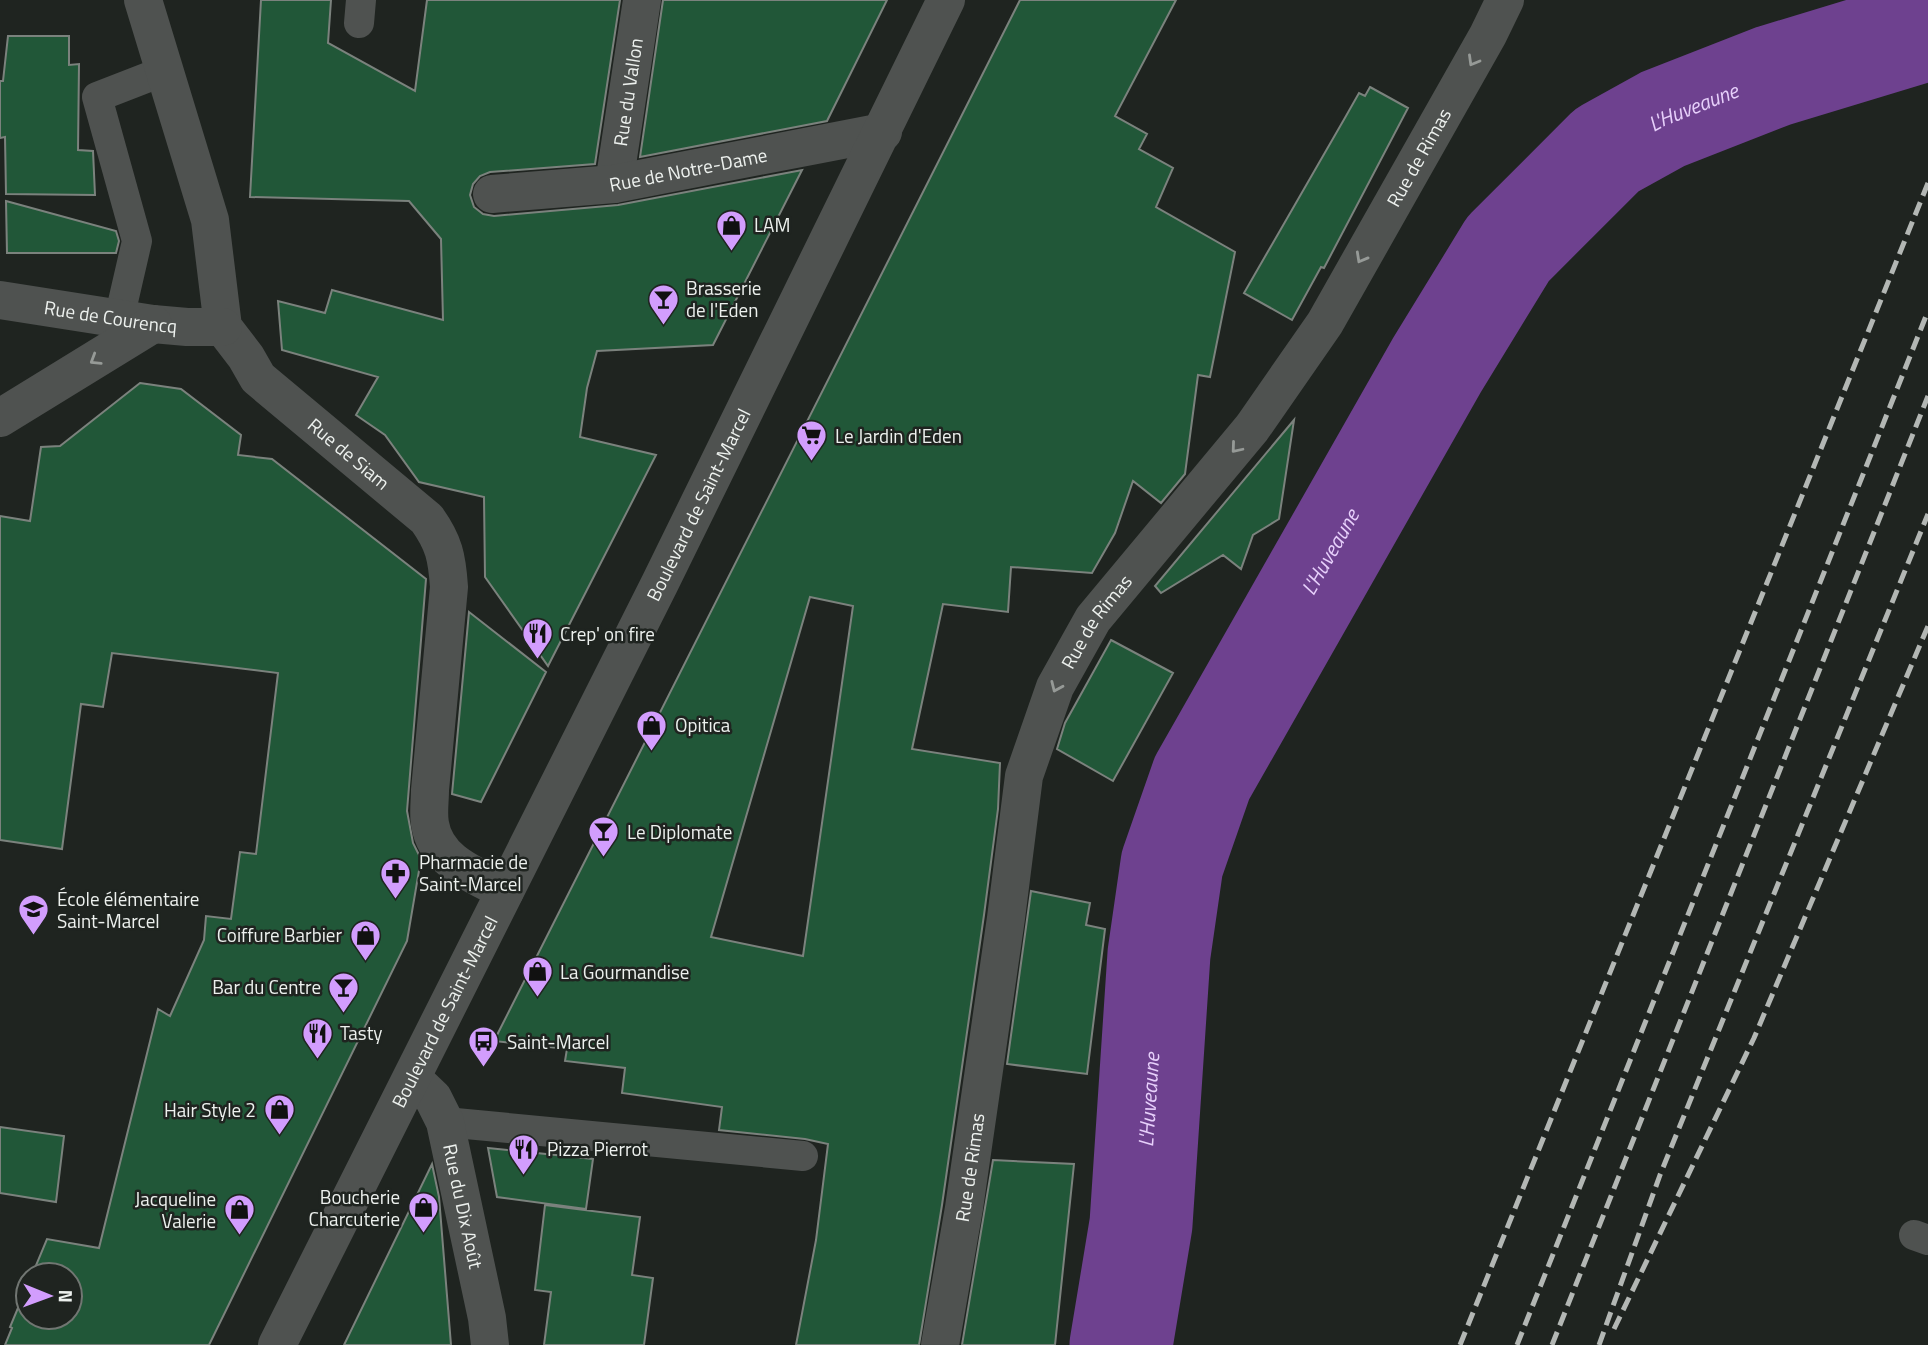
<svg xmlns="http://www.w3.org/2000/svg" width="1928" height="1345" viewBox="0 0 1928 1345" font-family="'Titillium Web',sans-serif">
  <style>
    .lines { fill: none; stroke-linecap: round; stroke-linejoin: round }
    .river { stroke: #6e418f; stroke-width: 103 }
    .building { fill: #215738; stroke: #7b827d; stroke-width: 2; fill-rule: evenodd }
    .service { stroke: #4f5250; stroke-width: 30 }
    .minor { stroke: #4f5250; stroke-width: 38 }
    .tertiary { stroke: #4f5250; stroke-width: 38 }
    .rail { stroke: #b3b7b4; stroke-width: 5; stroke-dasharray: 14 7; stroke-linecap: butt }
    .oneway { stroke: #969a97 }
    .labels { text-anchor: middle; stroke-width: 5; stroke-linejoin: round; paint-order: stroke }
    .street-label { font-size: 19px; fill: #edf1ee; stroke: #1f2420 }
    .poi-label { font-size: 19px; fill: #edf1ee; stroke: #1f2420; text-anchor: start }
    .water-label { font-size: 21px; font-style: italic; fill: #e7d0fb; stroke: #1f2420 }
  </style>
  <rect width="100%" height="100%" fill="#1f2420"/>
  <g class="lines">
    <path class="river" id="s1" d="M1121,1345L1141,1224L1159,954L1172,864L1202,778L1437,365L1508,249L1607,150L1663,119L1773,76L1928,29"/>
  </g>
  <path class="building" d="M261,0H331L328,43L415,91L427,0H620L595,164L490,172L480,176L473,184L470,195L474,207L483,214L494,216L618,205L802,170L713,345L597,351L587,388L580,437L656,455L548,666L485,577L484,497L419,482L385,435L356,415L378,377L282,350L278,301L325,313L332,290L443,320L441,239L409,201L250,197Z
    M663,0H887L827,121L640,157Z
    M1020,0H1176L1115,116L1147,134L1139,149L1173,168L1156,207L1235,252L1210,377L1198,375L1185,474L1161,503L1133,481L1115,533L1092,573L1011,567L1008,612L943,604L912,749L1000,763L998,809L984,915L942,1205L919,1345H796L816,1240L828,1144L805,1139L719,1130L722,1107L622,1093L625,1068L565,1061L567,1049L494,1041ZM810,597L853,606L803,956L711,937Z
    M8,36H69V65L79,64L78,150L93,151L95,195L6,194L5,137L0,138V81H3Z
    M1370,87L1408,108L1324,268L1321,267L1292,320L1244,293L1346,116L1359,93L1365,96Z
    M6,201L116,231L119,241L116,253H7Z
    M140,383L181,389L241,435L238,455L272,459L426,579L407,811L413,843L421,859L407,941L209,1345H5L12,1328L10,1327L28,1284V1317H70V1275H32L47,1239L99,1248L158,1009L170,1016L204,940L206,916L231,919L240,852L256,854L278,673L112,653L103,707L81,704L62,849L0,840V516L30,521L41,447L60,446Z
    M1294,420L1279,519L1253,535L1241,569L1223,555L1161,593L1155,586Z
    M469,612L546,672L481,802L452,794Z
    M1111,640L1173,673L1113,781L1057,749L1065,723Z
    M1031,891L1090,903L1086,925L1105,929L1087,1074L1007,1064Z
    M0,1127L64,1136L56,1202L0,1193Z
    M488,1148L593,1159L586,1209L497,1197Z
    M993,1160L1074,1164L1055,1345H962Z
    M432,1164L439,1197L451,1345H344Z
    M545,1205L640,1217L632,1275L653,1278L644,1345H544L551,1292L535,1290Z"/>
  <g class="lines">
    <path class="service" d="M359,23L361,0
      M119,319L137,241L97,97L164,71
      M445,1122L803,1156
      M1914,1235L1928,1240"/>
    <g class="minor">
      <path id="s2" d="M143,0L210,220L223,327L246,357L258,378L427,519C444,543 447,557 449,587L430,790C430,801 428,813 430,824C436,862 475,875 505,891"/>
      <path id="s3" d="M614,184L642,0"/>
      <path id="s4" d="M492,194L614,184L883,132"/>
      <path id="s5" d="M0,300L153,324L187,327H223"/>
      <path d="M0,418L153,324"/>
      <path id="s6" d="M412,1078L433,1098L445,1122L487,1318L490,1345"/>
      <path id="s7" d="M940,1345L964,1208L1006,918L1024,776L1055,687L1093,619L1252,428L1325,323L1488,35L1505,0"/>
    </g>
    <path class="tertiary" id="s8" d="M277,1345L660,583L946,0"/>
    <path class="rail" d="M1614,1329L1754,1038L1928,626
      M1460,1345L1928,183
      M1517,1345L1928,311
      M1552,1345L1928,396
      M1599,1345L1660,1175L1928,514"/>
  </g>
  <defs><path id="oneway-chevron" d="M-2-3.5L2.5 0L-2 3.5" fill="none" stroke-width="1.6" stroke-linecap="round" stroke-linejoin="round" transform="scale(1.75)"/></defs>
  <g class="oneway">
    <use href="#oneway-chevron" transform="translate(1473 61) rotate(120)"/>
    <use href="#oneway-chevron" transform="translate(1361 258) rotate(119)"/>
    <use href="#oneway-chevron" transform="translate(95 360) rotate(148)"/>
    <use href="#oneway-chevron" transform="translate(1236 448) rotate(130)"/>
    <use href="#oneway-chevron" transform="translate(1056 687) rotate(114)"/>
  </g>
  <defs>
    <symbol id="shop-pin" viewBox="-11 -11 22 30"><path d="M0 17L-7.5 6A9.5 9.5 0 1 1 7.5 6Z" fill="#d29dfd" stroke="#1f2420"/><path d="M-5-2.5h2.3a2.7 3.5 0 0 1 5.4 0H5L5.5 6h-11ZM-1.5-2.5h3a1.5 2.3 0 0 0-3 0Z" fill="#111"/></symbol>
    <symbol id="bar-pin" viewBox="-11 -11 22 30"><path d="M0 17L-7.5 6A9.5 9.5 0 1 1 7.5 6Z" fill="#d29dfd" stroke="#1f2420"/><path d="M-6-5H6L.8 .8V4.5H3.5V6h-7V4.5H-.8V.8Z" fill="#111"/></symbol>
    <symbol id="supermarket-pin" viewBox="-11 -11 22 30"><path d="M0 17L-7.5 6A9.5 9.5 0 1 1 7.5 6Z" fill="#d29dfd" stroke="#1f2420"/><path d="M-6-5.5h2.5l.6 2H6L4.5 2H-2.5L-4.4-4H-6ZM-1.5 3.2a1.3 1.3 0 1 0 .1 0ZM3 3.2a1.3 1.3 0 1 0 .1 0Z" fill="#111"/></symbol>
    <symbol id="restaurant-pin" viewBox="-11 -11 22 30"><path d="M0 17L-7.5 6A9.5 9.5 0 1 1 7.5 6Z" fill="#d29dfd" stroke="#1f2420"/><path d="M-5-6h1v4h1v-4h1v4h1v-4h1v5L-1.5 .5V6h-2V.5L-5-1ZM5-6V6H3V1.5H1.5Q1.5-4 5-6Z" fill="#111"/></symbol>
    <symbol id="pharmacy-pin" viewBox="-11 -11 22 30"><path d="M0 17L-7.5 6A9.5 9.5 0 1 1 7.5 6Z" fill="#d29dfd" stroke="#1f2420"/><path d="M-2-6h4v4h4v4h-4v4h-4v-4h-4v-4h4Z" fill="#111"/></symbol>
    <symbol id="school-pin" viewBox="-11 -11 22 30"><path d="M0 17L-7.5 6A9.5 9.5 0 1 1 7.5 6Z" fill="#d29dfd" stroke="#1f2420"/><path d="M0-5L7-2L0 1L-7-2ZM-4 1L0 2.5L4 1V4Q0 6-4 4Z" fill="#111"/></symbol>
    <symbol id="bus-pin" viewBox="-11 -11 22 30"><path d="M0 17L-7.5 6A9.5 9.5 0 1 1 7.5 6Z" fill="#d29dfd" stroke="#1f2420"/><path d="M-5-6H5V4H4V6H2V4H-2V6H-4V4H-5ZM-3.5-4V0h7V-4ZM-3.5 1.2v1.5H-2V1.2ZM2 1.2v1.5H3.5V1.2Z" fill="#111"/></symbol>
  </defs>
  <g fill-rule="evenodd">
    <use href="#shop-pin" x="714" y="208" width="35" height="47"/>
    <use href="#bar-pin" x="646" y="282" width="35" height="47"/>
    <use href="#supermarket-pin" x="794" y="418" width="35" height="47"/>
    <use href="#restaurant-pin" x="520" y="616" width="35" height="47"/>
    <use href="#shop-pin" x="634" y="708" width="35" height="47"/>
    <use href="#bar-pin" x="586" y="814" width="35" height="47"/>
    <use href="#pharmacy-pin" x="378" y="856" width="35" height="47"/>
    <use href="#school-pin" x="16" y="892" width="35" height="47"/>
    <use href="#shop-pin" x="348" y="918" width="35" height="47"/>
    <use href="#shop-pin" x="520" y="954" width="35" height="47"/>
    <use href="#bar-pin" x="326" y="970" width="35" height="47"/>
    <use href="#restaurant-pin" x="300" y="1016" width="35" height="47"/>
    <use href="#bus-pin" x="466" y="1024" width="35" height="47"/>
    <use href="#shop-pin" x="262" y="1092" width="35" height="47"/>
    <use href="#restaurant-pin" x="506" y="1132" width="35" height="47"/>
    <use href="#shop-pin" x="406" y="1190" width="35" height="47"/>
    <use href="#shop-pin" x="222" y="1192" width="35" height="47"/>
  </g>
  <g class="labels">
    <g class="street-label">
      <text dy="7" stroke="none"><textPath href="#s3" startOffset="93">Rue du Vallon</textPath></text>
      <text dy="7" stroke="none"><textPath href="#s7" startOffset="1314">Rue de Rimas</textPath></text>
      <text dy="7" stroke="none"><textPath href="#s4" startOffset="198">Rue de Notre-Dame</textPath></text>
      <text dy="7" stroke="none"><textPath href="#s5" startOffset="112">Rue de Courencq</textPath></text>
      <text dy="7" stroke="none"><textPath href="#s2" startOffset="518">Rue de Siam</textPath></text>
      <text dy="7" stroke="none"><textPath href="#s8" startOffset="940">Boulevard de Saint-Marcel</textPath></text>
      <text dy="7" stroke="none"><textPath href="#s7" startOffset="747">Rue de Rimas</textPath></text>
      <text dy="7" stroke="none"><textPath href="#s8" startOffset="373">Boulevard de Saint-Marcel</textPath></text>
      <text dy="7" stroke="none"><textPath href="#s7" startOffset="180">Rue de Rimas</textPath></text>
      <text dy="7" stroke="none"><textPath href="#s6" startOffset="142">Rue du Dix Août</textPath></text>
    </g>
    <g class="poi-label">
      <text x="754" y="232">LAM</text>
      <text x="686" y="295">Brasserie<tspan x="686" dy="22">de l'Eden</tspan></text>
      <text x="835" y="443">Le Jardin d'Eden</text>
      <text x="560" y="641">Crep' on fire</text>
      <text x="675" y="732">Opitica</text>
      <text x="627" y="839">Le Diplomate</text>
      <text x="419" y="869">Pharmacie de<tspan x="419" dy="22">Saint-Marcel</tspan></text>
      <text x="57" y="906">École élémentaire<tspan x="57" dy="22">Saint-Marcel</tspan></text>
      <text x="342" y="942" text-anchor="end">Coiffure Barbier</text>
      <text x="560" y="979">La Gourmandise</text>
      <text x="321" y="994" text-anchor="end">Bar du Centre</text>
      <text x="340" y="1040">Tasty</text>
      <text x="507" y="1049">Saint-Marcel</text>
      <text x="256" y="1117" text-anchor="end">Hair Style 2</text>
      <text x="547" y="1156">Pizza Pierrot</text>
      <text x="400" y="1204" text-anchor="end">Boucherie<tspan x="400" dy="22">Charcuterie</tspan></text>
      <text x="216" y="1206" text-anchor="end">Jacqueline<tspan x="216" dy="22">Valerie</tspan></text>
    </g>
    <g class="water-label">
      <text dy="7" stroke="none"><textPath href="#s1" startOffset="1423">L'Huveaune</textPath></text>
      <text dy="7" stroke="none"><textPath href="#s1" startOffset="835">L'Huveaune</textPath></text>
      <text dy="7" stroke="none"><textPath href="#s1" startOffset="247">L'Huveaune</textPath></text>
    </g>
  </g>
  <g transform="translate(49 1296) rotate(91)"><circle r="33" fill="#1f2420" stroke="#717672" stroke-width="2"/>
  <path d="M0-5L12 26L0 18L-12 26Z" fill="#d29dfd"/>
  <text y="-10" font-size="19" font-weight="bold" text-anchor="middle" fill="#edf1ee">N</text>
  </g>
</svg>
